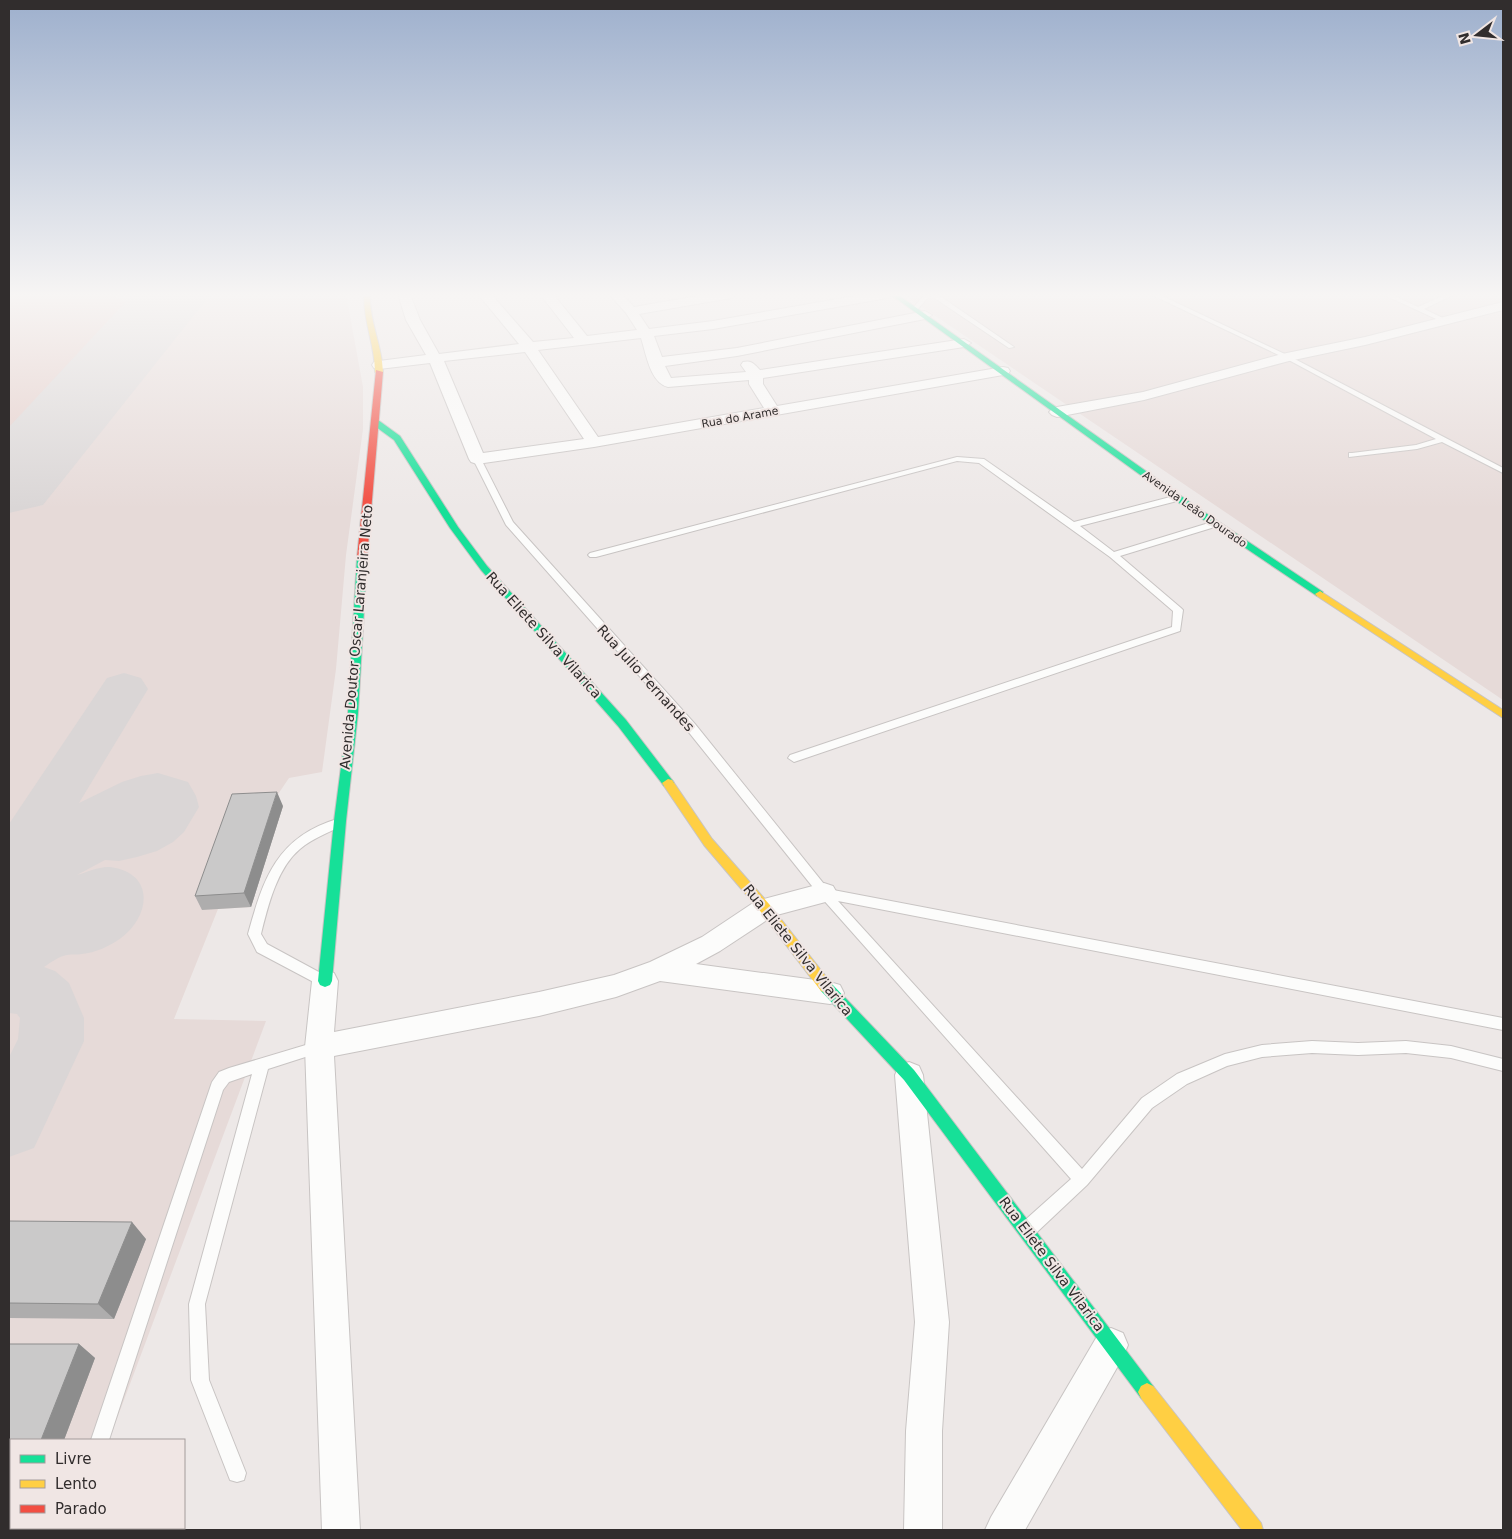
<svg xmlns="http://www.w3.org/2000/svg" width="1512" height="1539" viewBox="0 0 1512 1539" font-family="'DejaVu Sans',sans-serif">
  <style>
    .built { fill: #e6dad8 }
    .green { fill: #e4cdc9 }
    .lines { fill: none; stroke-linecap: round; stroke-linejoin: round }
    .taxiway { fill: #dad6d6; fill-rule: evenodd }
    .runway { fill: #dad6d6; fill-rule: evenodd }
    .lane-casing { stroke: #c8c4c3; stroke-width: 2 }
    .street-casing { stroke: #c8c4c3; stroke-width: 2 }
    .fast-casing { stroke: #c8c4c3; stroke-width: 2 }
    .slow-casing { stroke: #c8c4c3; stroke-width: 2 }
    .jam-casing { stroke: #c8c4c3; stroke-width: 2 }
    .lane { fill: #fcfcfb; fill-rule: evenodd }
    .street { fill: #fcfcfb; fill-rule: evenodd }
    .fast { fill: #16e098; fill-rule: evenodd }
    .slow { fill: #ffcf43; fill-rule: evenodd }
    .jam { fill: #f24e42; fill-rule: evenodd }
    .wall { fill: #aeadad }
    .shaded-wall { fill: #8d8d8d }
    .building { fill: #cac9c9; stroke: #8d8d8d }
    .labels { text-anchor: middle; stroke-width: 4; stroke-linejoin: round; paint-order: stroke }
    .far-street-label { font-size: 11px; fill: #312d2d; stroke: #f0e6e4 }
    .street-label { font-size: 14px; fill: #312d2d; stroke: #f0e6e4 }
  </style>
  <rect width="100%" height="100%" fill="#ede8e7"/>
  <path class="built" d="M9,294H346L363,387V429L346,555L336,669L322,772L289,778L270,806H283L251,907L218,909L174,1019L266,1021L109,1440H11V1528H77L76,1530H9Z
    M903,294H1503V700Z"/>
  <path class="green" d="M9,294H111L126,303L132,310L9,445Z"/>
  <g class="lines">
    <path class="taxiway" d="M124,673L141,678L148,689L79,803L122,782L141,776L158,773L188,782L196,796L199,807L184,832L173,842L157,851L137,857L119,861L105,860L77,875C87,872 100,866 110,867C155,873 151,915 121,938C110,946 95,953 82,954C77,955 72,954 67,955C59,956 50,963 44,967L55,971L69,983L84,1018V1041L34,1148L9,1157V1057L18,1039L20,1018L17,1014L9,1013V824L107,678Z"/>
    <path class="runway" d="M133,294H211L43,505L9,513V427Z"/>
    <defs>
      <path id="lane" d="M925,294H937L1014,347L1009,348L930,295L917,310H913V308Z
        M1150,294H1158L1289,356L1503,468V473L1442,442L1417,449L1349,457V453H1352L1416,445L1436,439L1285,358Z
        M1382,294H1390L1418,307L1447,294H1455L1424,309L1447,320L1448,321L1445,323Z
        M474,457L481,459L513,522L695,724L828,889L1503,1018V1030L838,901L1082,1169L1142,1098L1177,1074L1225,1054L1262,1045L1312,1041L1358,1043L1406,1041L1451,1046L1503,1059V1071L1451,1058L1406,1053L1358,1055L1312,1053L1262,1057L1227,1066L1187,1084L1152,1108L1087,1185L1036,1233L1030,1235L1024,1233L1022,1227L1024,1221L1071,1179L820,896L687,730L506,525L473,459Z
        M957,457L984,459L1074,522L1178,495L1181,496V500L1080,526L1114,552L1212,522H1218V526L1120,556L1181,608L1183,610L1180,631L794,762L788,758L790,755L1172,627L1173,611L1110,557L979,463L957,461L596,557H590L588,555L590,553Z
        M337,819L341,820L343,823L341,826C328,833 311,839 300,849C277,868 268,906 261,934L267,944L328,977L330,981L328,985L323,987L257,952L248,934C263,879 277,837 337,819Z
        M319,1041L324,1043L326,1047L324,1051L268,1069L205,1304L209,1380L246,1473L244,1480L237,1482L230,1480L191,1380L189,1304L252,1074L229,1082L223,1090L109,1440H91L212,1082L219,1072L229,1068Z
        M57,1528H77L76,1530H57Z"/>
      <path id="street" d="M398,294H410L420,320L439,354L519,344L478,294H491L533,342L574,338L540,294H553L587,336L637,330L626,313L609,294H622L634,307L709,294H737L731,298L639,314L649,329L713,321L866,294H893L887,298L713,329L654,336L662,357L737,348L925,311L932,315L925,319L737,356L665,366L671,378L746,372L741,365L743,362C752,360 754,364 760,370L964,339L971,343L964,347L763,378V384L777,406L1003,367L1008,368L1010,371L1008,374L1003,375L594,447L477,464L471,462L469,459L430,363L379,369L374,368L372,365L374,362L379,361L426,355L406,320ZM641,338C646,353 650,383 668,387L749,380V384L764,408L598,437L538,350ZM525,352L584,439L483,453L444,361Z
        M1503,302V310L1365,345L1289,361L1144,400L1057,417L1052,415L1049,412L1052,409L1057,407L1143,392L1282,354L1365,337Z
        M824,883L833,886L837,893L833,900L773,916L720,951L696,964L830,982L840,985L844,993L840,1001L830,1004L660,981L616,997L539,1016L334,1056L360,1530H322L305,1047L312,981L316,973L325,970L334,973L338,981L334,1032L539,992L614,975L650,962L702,937L756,901Z
        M909,1062L919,1066L923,1075L949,1322L942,1431V1530H904L906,1431L915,1322L895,1075L899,1066Z
        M1111,1328L1123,1333L1128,1345L1123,1357L1025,1530H985L991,1517L1099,1333Z"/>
      <path id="fast" d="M890,294H897L1195,506L1323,592V596H1317L1189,510Z
        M372,420H378L400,436L458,527L487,566L626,720L672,780L674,783L672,786H664L618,726L481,570L450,528L394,440L372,424Z
        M362,555L367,558L358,713L346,821L332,981L330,985L325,987L320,985L318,981L334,821L348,713L357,558Z
        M826,981L831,983L914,1070L1153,1386L1156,1392L1153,1398L1147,1401L1141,1398L904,1080L821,991L819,987L821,983Z"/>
      <path id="slow" d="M364,294H370C369,321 382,345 383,372L379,374L375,372C375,345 363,321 364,294Z
        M1320,591L1503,710V718L1317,596L1315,594Z
        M668,779L672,780L712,839L769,904L831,983L833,987L831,991L826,993L821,991L761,912L704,845L662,783Z
        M1147,1383L1153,1386L1261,1523L1263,1530H1242L1141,1398L1138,1392L1141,1386Z"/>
      <path id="jam" d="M376,370L383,372L367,558L362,561L357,558Z"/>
    </defs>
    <use href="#lane" class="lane-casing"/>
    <use href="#street" class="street-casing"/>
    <use href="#fast" class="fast-casing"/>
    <use href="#slow" class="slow-casing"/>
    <use href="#jam" class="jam-casing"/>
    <use href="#lane" class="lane"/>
    <use href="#street" class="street"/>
    <use href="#fast" class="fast"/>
    <use href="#slow" class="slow"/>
    <use href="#jam" class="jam"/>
  </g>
  <path class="wall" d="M283,806L251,907L202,910L195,896Z
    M9,1221L146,1239L114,1319L9,1318Z
    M9,1344H79L95,1358L64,1440H11V1523H9Z"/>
  <path class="shaded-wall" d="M277,792L283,806L251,907L244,893Z
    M132,1222L146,1239L114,1319L98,1304Z
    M79,1344L95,1358L64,1440H41Z"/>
  <path class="building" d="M277,792L244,893L195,896L232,794Z
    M9,1221L132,1222L98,1304L9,1303Z
    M9,1344H79L41,1440H11V1511L9,1512Z"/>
  <linearGradient id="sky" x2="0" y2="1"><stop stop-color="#9eb0cd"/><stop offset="0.58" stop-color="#f7f5f4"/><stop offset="1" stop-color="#f7f5f4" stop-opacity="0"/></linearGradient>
  <rect width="1512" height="509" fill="url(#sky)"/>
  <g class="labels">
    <g class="far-street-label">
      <text transform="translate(740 417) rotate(-10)" y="4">Rua do Arame</text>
      <text transform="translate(1195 509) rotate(35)" y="4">Avenida Leão Dourado</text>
    </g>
    <g class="street-label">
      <text transform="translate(544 635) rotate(48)" y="5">Rua Eliete Silva Vilarica</text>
      <text transform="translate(356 637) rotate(-85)" y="5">Avenida Doutor Oscar Laranjeira Neto</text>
      <text transform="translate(646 678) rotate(48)" y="5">Rua Julio Fernandes</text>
      <text transform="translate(798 950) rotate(51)" y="5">Rua Eliete Silva Vilarica</text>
      <text transform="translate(1052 1264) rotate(53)" y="5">Rua Eliete Silva Vilarica</text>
    </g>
  </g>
  <rect width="1512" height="1539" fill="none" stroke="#312d2d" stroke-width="20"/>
  <rect x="10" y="1439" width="175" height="90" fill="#f0e6e4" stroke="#a49c9b"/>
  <rect x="20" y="1455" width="25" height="8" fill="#16e098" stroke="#a49c9b"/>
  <text x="55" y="1464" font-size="15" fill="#312d2d">Livre</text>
  <rect x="20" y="1480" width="25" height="8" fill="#ffcf43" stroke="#a49c9b"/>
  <text x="55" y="1489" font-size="15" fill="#312d2d">Lento</text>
  <rect x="20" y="1505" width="25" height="8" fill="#f24e42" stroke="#a49c9b"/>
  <text x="55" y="1514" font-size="15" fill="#312d2d">Parado</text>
  <g transform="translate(1477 35) rotate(254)" stroke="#f0e6e4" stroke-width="4" paint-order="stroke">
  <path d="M0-4L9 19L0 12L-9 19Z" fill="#312d2d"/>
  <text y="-8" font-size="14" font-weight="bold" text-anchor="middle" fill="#312d2d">N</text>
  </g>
</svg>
